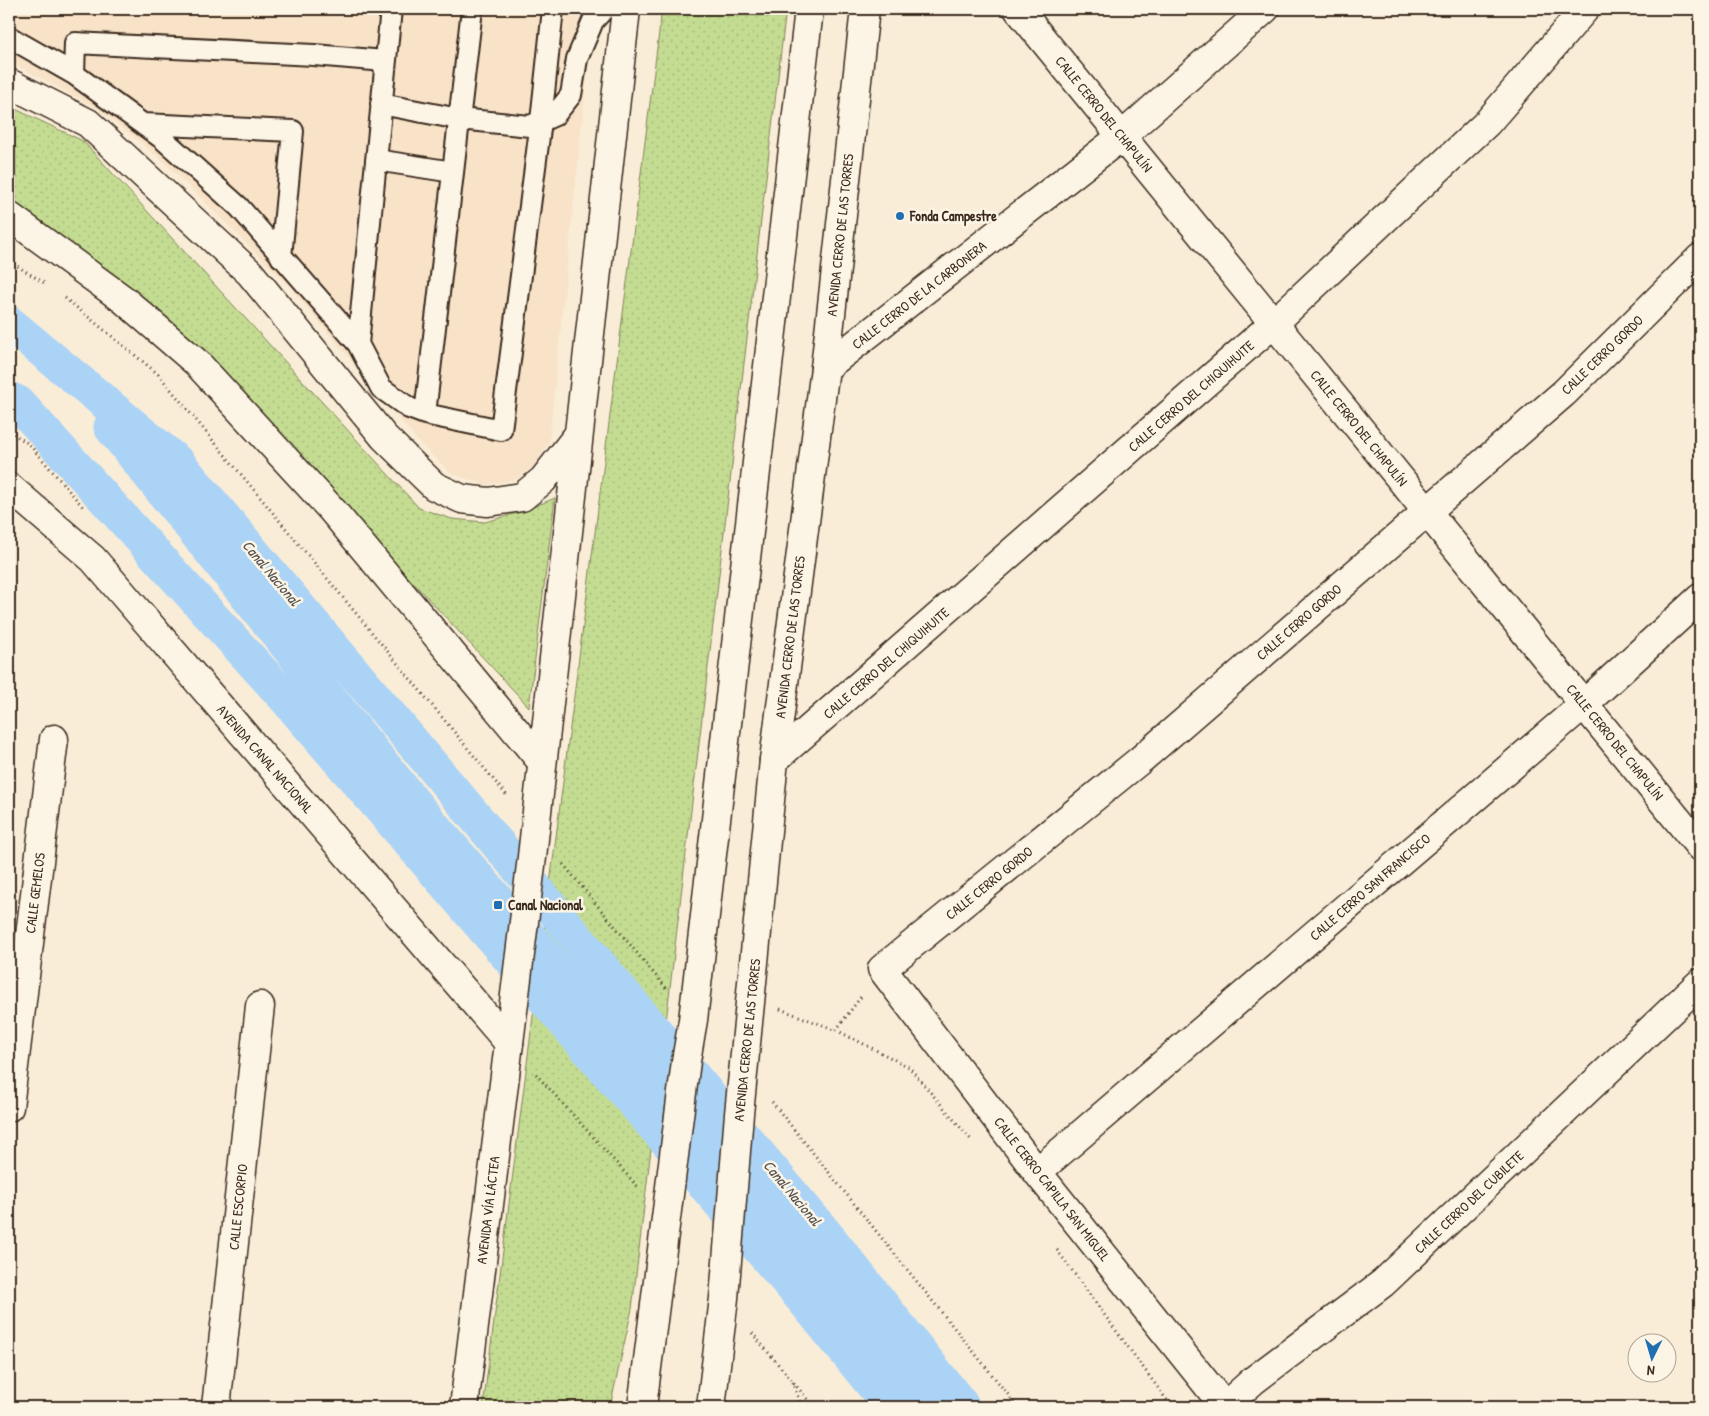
<svg xmlns="http://www.w3.org/2000/svg" width="1709" height="1416" viewBox="0 0 1709 1416" font-family="'Patrick Hand',sans-serif">
  <style>
    .built { fill: #f8e3c8 }
    .grass { fill: url(#grass-dots); stroke: #808358 }
    .lines { fill: none; stroke-linecap: round; stroke-linejoin: round }
    .canal { stroke: #abd3f6; stroke-width: 35 }
    .lane-casing { stroke: #3b2a1e; stroke-width: 24 }
    .street-casing { stroke: #3b2a1e; stroke-width: 31 }
    .secondary-casing { stroke: #3b2a1e; stroke-width: 31 }
    .primary-casing { stroke: #3b2a1e; stroke-width: 31 }
    .path { stroke: #3b2a1e; stroke-width: 3; stroke-dasharray: 1 4; stroke-linecap: butt }
    .lane { stroke: #fcf5e5; stroke-width: 20 }
    .street { stroke: #fcf5e5; stroke-width: 28 }
    .secondary { stroke: #fcf5e5; stroke-width: 28 }
    .primary { stroke: #fcf5e5; stroke-width: 28 }
    .poi-dot { fill: #1f6fb2; stroke: #fcf5e5; stroke-width: 2 }
    .labels { text-anchor: middle; stroke-width: 5; stroke-linejoin: round; paint-order: stroke }
    .street-label { font-size: 14px; fill: #3b2a1e; stroke: #fcf5e5 }
    .poi-label { font-size: 14px; font-weight: bold; fill: #3b2a1e; stroke: #fcf5e5; text-anchor: start }
    .water-label { font-size: 15px; font-style: italic; fill: #575454; stroke: #fcf5e5 }
  </style>
  <defs>
    <pattern id="grass-dots" width="8" height="8" patternUnits="userSpaceOnUse" patternTransform="scale(1.25)"><rect width="8" height="8" fill="#c4dc92"/><path d="M2 2h.1M6 6h.1" fill="none" stroke="#a9bd7d" stroke-width="1.8" stroke-linecap="round"/></pattern>
  </defs>
  <rect width="100%" height="100%" fill="#faedd8"/>
  <filter id="ink" filterUnits="userSpaceOnUse"><feTurbulence type="fractalNoise" baseFrequency=".02" numOctaves="2"/><feDisplacementMap in="SourceGraphic" scale="10" xChannelSelector="R" yChannelSelector="G"/><feConvolveMatrix kernelMatrix="1 2 1 2 8 2 1 2 1" color-interpolation-filters="sRGB"/></filter>
  <g filter="url(#ink)">
    <path class="built" d="M9,9H594L549,442L537,463L518,479L486,485L452,474L421,445L289,286L163,161L98,109L9,61Z"/>
    <path class="grass" d="M662,9H786L632,1309L610,1407H483Z
      M9,106L83,141L419,508L452,519L485,522L521,512L555,498L529,707L185,338L9,207Z"/>
    <g class="lines">
      <path class="canal" d="M9,323L178,463L828,1237L963,1407
        M9,399L18,403L290,703L802,1298L891,1407
        M111,427L421,812L762,1206L924,1407"/>
      <defs>
        <path id="lane" d="M9,37L74,74
          M385,61L314,55L75,43L74,74L163,139L239,207L358,344L381,388L409,408L425,414L501,430L541,121L553,9
          M381,104L459,119L530,126L555,115L571,95L577,59L593,21L604,9
          M143,124L293,131L281,257
          M376,160L453,172
          M358,344L391,9
          M425,414L472,9"/>
        <path id="street" d="M1018,9L1700,847
          M825,368L1122,136L1265,9
          M9,487L93,559L509,1043
          M774,760L1274,323L1487,123L1585,9
          M9,1107L54,739
          M1037,1172L1584,704L1700,598
          M1225,1406L1254,1380L1383,1283L1700,983
          M216,1407L260,1006
          M1225,1407L1037,1172L882,969L1139,761L1564,393L1700,258"/>
        <path id="secondary" d="M9,83L88,123L250,273L384,437L434,486L462,499L488,502L522,497L543,480L578,435
          M9,216L124,300L197,363L332,510L542,762
          M711,1407L724,1298L739,1114L774,760L825,368L865,9"/>
        <path id="primary" d="M464,1407L532,857L626,9
          M642,1407L686,1061L693,1020L809,9"/>
      </defs>
      <use href="#lane" class="lane-casing"/>
      <use href="#street" class="street-casing"/>
      <use href="#secondary" class="secondary-casing"/>
      <use href="#primary" class="primary-casing"/>
      <path class="path" d="M9,261L46,284
        M65,298L158,374L508,797
        M9,431L29,444L83,507
        M563,864L666,988
        M780,1009L836,1030L909,1067L972,1141
        M836,1030L863,994
        M536,1074L639,1188
        M772,1102L1018,1407
        M1057,1250L1172,1407
        M752,1333L814,1407
        M792,1382L802,1407"/>
      <use href="#lane" class="lane"/>
      <use href="#street" class="street"/>
      <use href="#secondary" class="secondary"/>
      <use href="#primary" class="primary"/>
    </g>
  </g>
  <g class="poi-dot">
    <circle cx="900" cy="216" r="5"/>
    <rect x="493" y="900" width="10" height="10" rx="2.5"/>
  </g>
  <g class="labels">
    <g class="street-label">
      <text transform="translate(1104 114) rotate(51)" y="5">CALLE CERRO DEL CHAPULÍN</text>
      <text transform="translate(840 235) rotate(-84)" y="5">AVENIDA CERRO DE LAS TORRES</text>
      <text transform="translate(919 295) rotate(-38)" y="5">CALLE CERRO DE LA CARBONERA</text>
      <text transform="translate(1602 355) rotate(-44)" y="5">CALLE CERRO GORDO</text>
      <text transform="translate(1191 396) rotate(-41)" y="5">CALLE CERRO DEL CHIQUIHUITE</text>
      <text transform="translate(1359 428) rotate(51)" y="5">CALLE CERRO DEL CHAPULÍN</text>
      <text transform="translate(1299 622) rotate(-41)" y="5">CALLE CERRO GORDO</text>
      <text transform="translate(790 637) rotate(-83)" y="5">AVENIDA CERRO DE LAS TORRES</text>
      <text transform="translate(886 663) rotate(-41)" y="5">CALLE CERRO DEL CHIQUIHUITE</text>
      <text transform="translate(1615 742) rotate(51)" y="5">CALLE CERRO DEL CHAPULÍN</text>
      <text transform="translate(265 759) rotate(49)" y="5">AVENIDA CANAL NACIONAL</text>
      <text transform="translate(989 883) rotate(-39)" y="5">CALLE CERRO GORDO</text>
      <text transform="translate(1370 887) rotate(-41)" y="5">CALLE CERRO SAN FRANCISCO</text>
      <text transform="translate(35 893) rotate(-83)" y="5">CALLE GEMELOS</text>
      <text transform="translate(747 1040) rotate(-84)" y="5">AVENIDA CERRO DE LAS TORRES</text>
      <text transform="translate(1052 1189) rotate(52)" y="5">CALLE CERRO CAPILLA SAN MIGUEL</text>
      <text transform="translate(1469 1202) rotate(-43)" y="5">CALLE CERRO DEL CUBILETE</text>
      <text transform="translate(238 1207) rotate(-84)" y="5">CALLE ESCORPIO</text>
      <text transform="translate(488 1210) rotate(-83)" y="5">AVENIDA VÍA LÁCTEA</text>
    </g>
    <g class="poi-label">
      <text x="910" y="221">Fonda Campestre</text>
      <text x="508" y="910">Canal Nacional</text>
    </g>
    <g class="water-label">
      <text transform="translate(271 573) rotate(50)" y="5">Canal Nacional</text>
      <text transform="translate(792 1193) rotate(50)" y="5">Canal Nacional</text>
    </g>
  </g>
  <rect width="1709" height="1416" fill="none" stroke="#fcf5e5" stroke-width="30"/>
  <rect x="15" y="15" width="1679" height="1386" fill="none" stroke="#3b2a1e" stroke-width="2" filter="url(#ink)"/>
  <g transform="translate(1652 1358) rotate(185)"><circle r="24" fill="#fcf5e5" stroke="#afa495"/>
  <path d="M0-4L9 19L0 12L-9 19Z" fill="#1f6fb2"/>
  <text y="-8" font-size="14" font-weight="bold" text-anchor="middle" fill="#3b2a1e">N</text>
  </g>
</svg>
